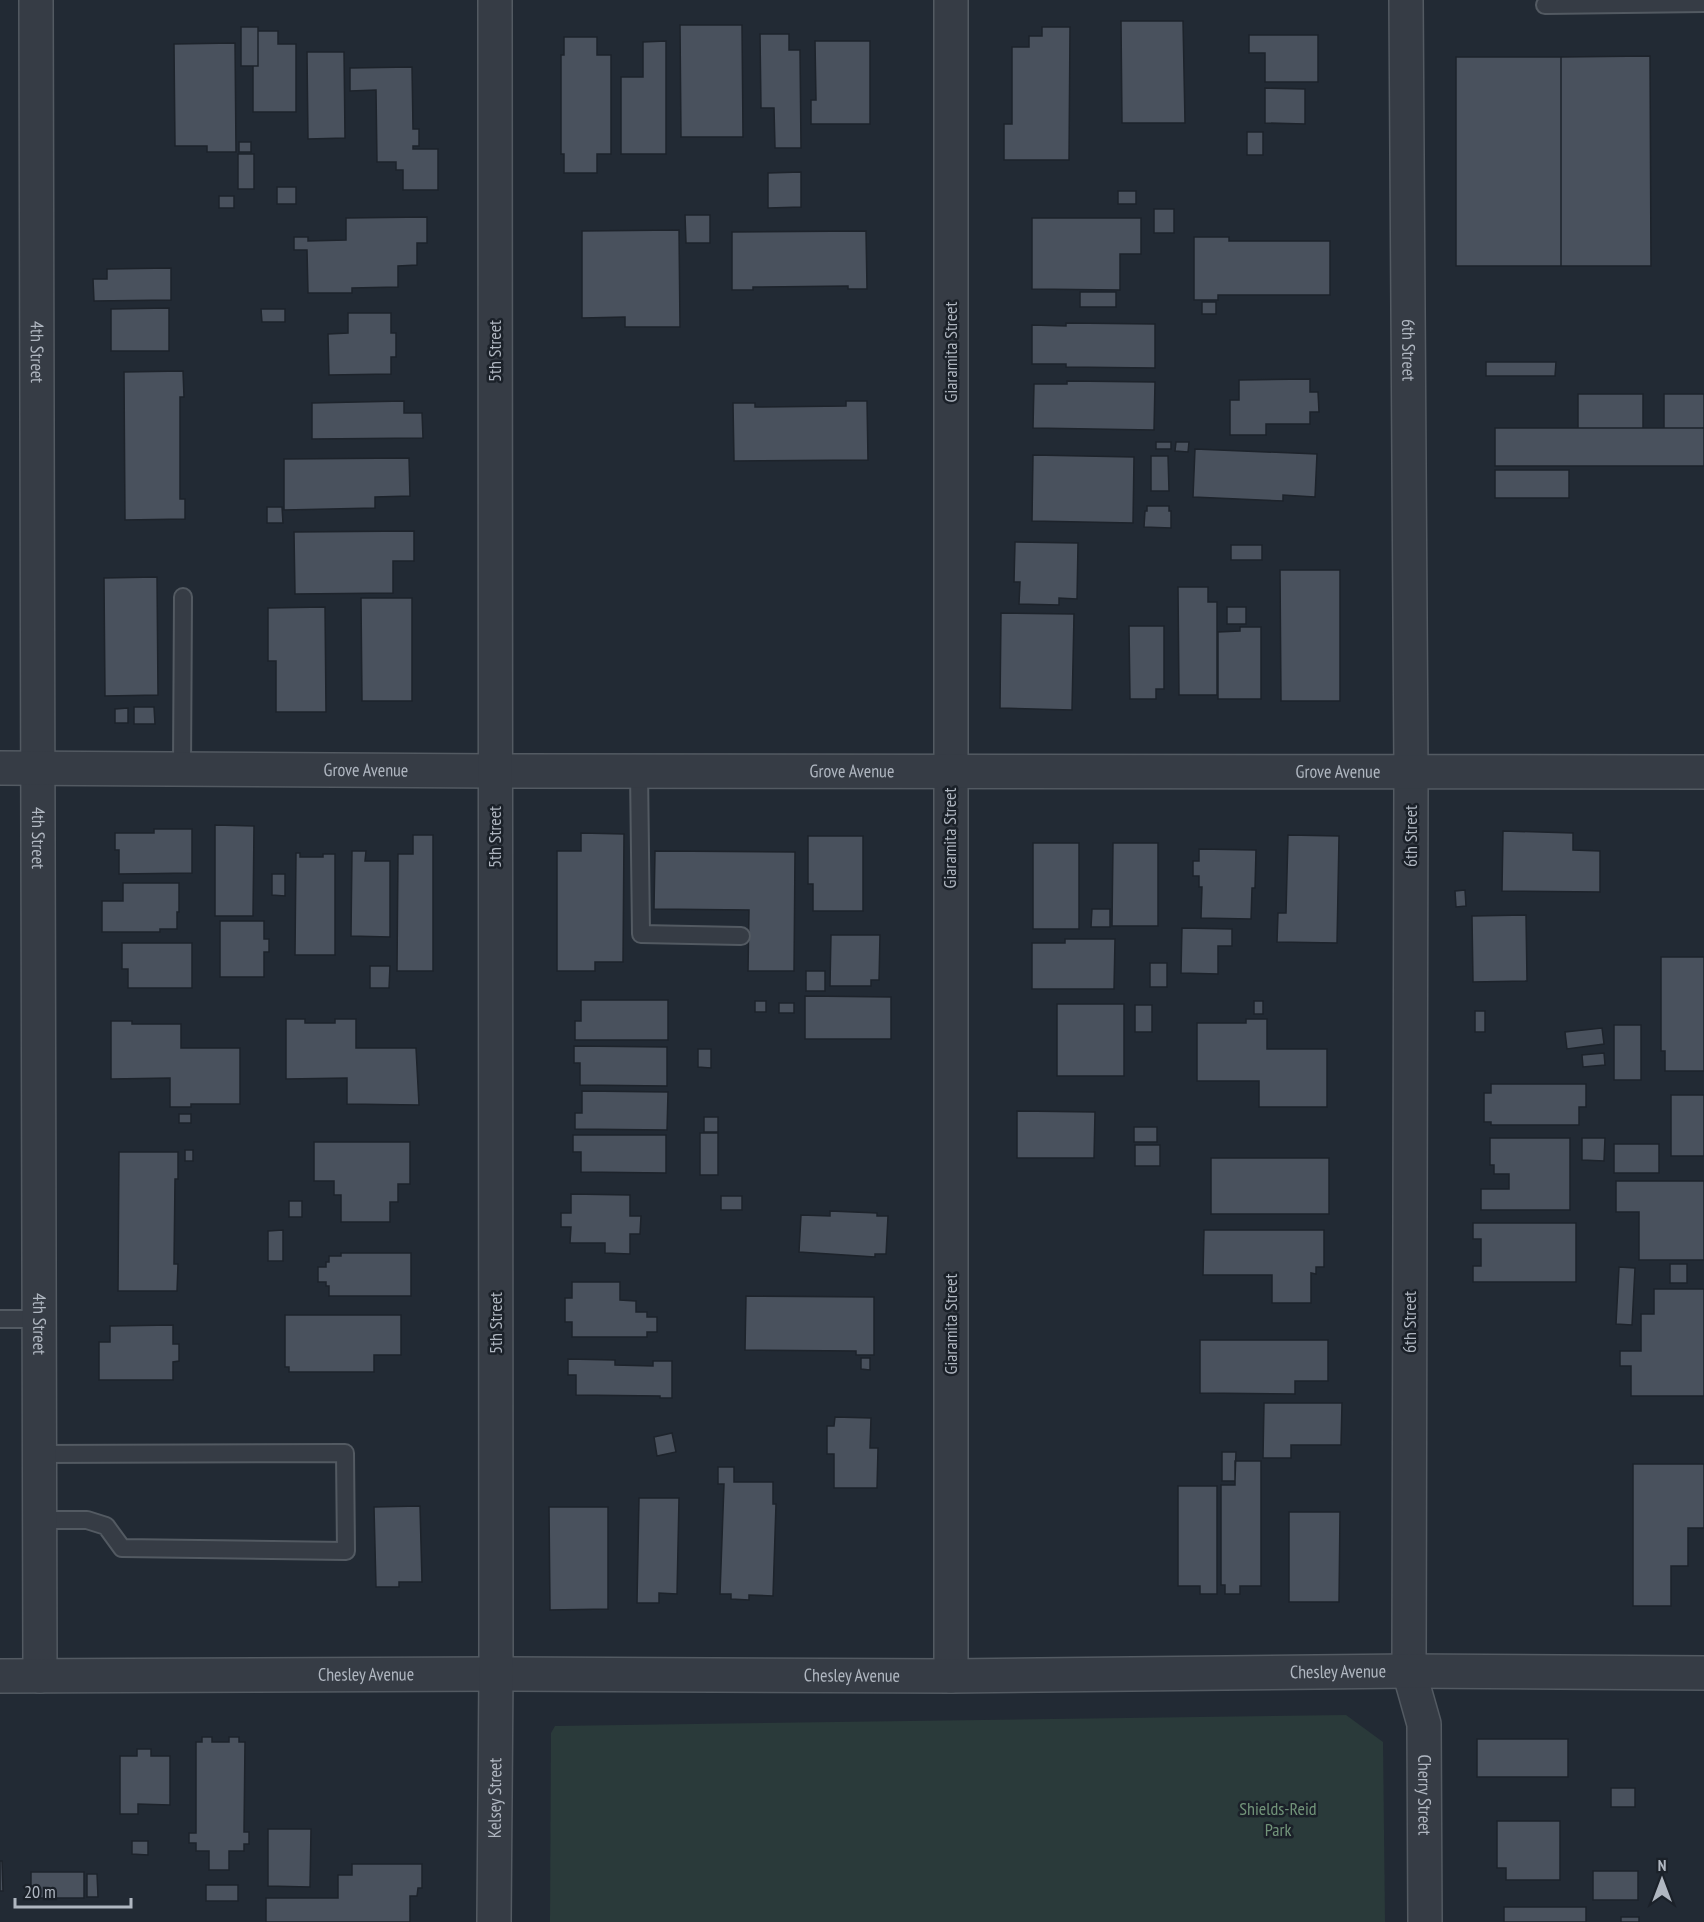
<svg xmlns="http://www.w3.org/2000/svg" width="1704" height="1922" viewBox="0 0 1704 1922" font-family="'PT Sans Narrow',sans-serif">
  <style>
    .green { fill: #2a3a3a }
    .building { fill: #49515d; stroke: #1d232b; stroke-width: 1.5 }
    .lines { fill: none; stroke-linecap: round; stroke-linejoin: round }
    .service-casing { stroke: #535a62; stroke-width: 20 }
    .minor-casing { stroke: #535a62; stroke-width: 36 }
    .service { stroke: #363c45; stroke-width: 16 }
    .minor { stroke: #363c45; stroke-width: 33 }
    .labels { text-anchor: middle; stroke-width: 5; stroke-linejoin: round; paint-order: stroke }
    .street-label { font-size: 18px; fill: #b0b7c1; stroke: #1b2129 }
    .park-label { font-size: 18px; fill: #72947a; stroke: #1b2129 }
  </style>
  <rect width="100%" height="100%" fill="#222a34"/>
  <path class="green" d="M1346,1715L1383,1742L1385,1922H550L551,1733L555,1726Z"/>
  <path class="building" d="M1121,21H1183L1185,123H1122Z
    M680,25H742L743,137H681Z
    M241,27H258V66H241Z
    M1042,27H1070L1069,160H1004V124H1012V47H1029V36H1042Z
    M258,31H278V44H296V112H253V66H258Z
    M760,34H789V50H800L801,148H775L774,108H761Z
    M1249,35H1318V82H1265V53H1249Z
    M564,37H597V55H611V154H597V173H564V154H561V55H564Z
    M666,41V154H621V77H643V42Z
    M815,41H870V124H811V100H816Z
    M235,43L236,152H207V146H175L174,44Z
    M307,52H344L345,138L308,139Z
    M1650,56L1651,266H1561V57Z
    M1456,57H1561V266H1456Z
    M412,67L413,129H419V146H413V149H438V190H403V170H396V162H377L376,90L350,91V68Z
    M1265,88L1305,89V124L1265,123Z
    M1247,132H1263V155H1247Z
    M239,142H251V152H239Z
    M238,154H254V189H238Z
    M801,172V207L768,208V173Z
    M277,187H296V204H277Z
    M1118,191H1136V204H1118Z
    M219,196H234V208H219Z
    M1154,209H1174V233H1154Z
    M685,215H710V243H686Z
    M427,217V243H417V265L398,266V287L352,288V293H308L307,250H294V237H308V241L346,240V218Z
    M1032,218H1141V254H1120V290L1032,289Z
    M679,230L680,327H625V317L582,318V231Z
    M866,231L867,289H848V286L753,287V290H732V232Z
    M1194,237H1229V241H1330V295H1218V300H1194Z
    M171,268V300L94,301L93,279H107V269Z
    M1080,292H1116V307H1080Z
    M1202,302H1216V314H1202Z
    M169,308V351H111V309Z
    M261,309H285V322H262Z
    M348,313H391V333H396V357H391V374L329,375L328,334L348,333Z
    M1066,323L1155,324V368L1066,367V364H1032V325L1066,326Z
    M1486,362H1556L1555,376H1486Z
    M183,371L184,397H180V499H185V519L125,520L124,372Z
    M1310,379V392H1318L1319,412H1310V424H1266V435H1230V400H1239V380Z
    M1067,381L1155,382L1154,430L1033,428L1034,384H1067Z
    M1578,394H1643V428H1578Z
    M1664,394H1704V428H1664Z
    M404,401V413H422L423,438L312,439V403Z
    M846,401H867L868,460L734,461L733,403H755V407L846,406Z
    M1495,428H1704V466H1495Z
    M1156,442H1171V449H1156Z
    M1176,442H1189L1188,452L1175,451Z
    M1195,449L1317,454L1315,497L1283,495V501L1193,497Z
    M1033,455L1134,457L1133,523L1032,521Z
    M1151,456H1168L1169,491H1151Z
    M409,458L410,496L375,497V508L284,510V459Z
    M1495,470H1569V498H1495Z
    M1147,506H1169V511H1171V528L1144,527L1145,511H1147Z
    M267,507H282L283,523H267Z
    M414,531V561H393V593L295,594L294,532Z
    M1015,542L1078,543L1077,599L1059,598V605L1019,604L1020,582H1014Z
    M1231,545H1262V560H1231Z
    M1280,570H1340V701H1281Z
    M157,577L158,695L105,696L104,578Z
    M1178,587H1208V602H1217V695H1179Z
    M361,598H412V701H362Z
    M325,607L326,712H276V661H268V608Z
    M1227,607H1246V624H1227Z
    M1001,613L1074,614L1072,710L1000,708Z
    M1129,626H1164V689H1156V699H1130Z
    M1240,627H1261V699H1218V632L1240,631Z
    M134,707H154L155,724H134Z
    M128,708V723H115V709Z
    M215,825L254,826L253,916H215Z
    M154,829H192V873L119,874V850H115V833H154Z
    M1503,831L1573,833V850L1600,851V892L1502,891Z
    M581,833L624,834L623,962H595V971H557V851H581Z
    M413,835H433V971H397L398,854H413Z
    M1288,835L1339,836L1337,943L1277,942L1278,913H1286Z
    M808,836H863V911H813V884H808Z
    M1033,843H1079V929H1033Z
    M1113,843H1158V926H1112Z
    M1199,849L1256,850L1255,888H1252L1251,919L1201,918L1202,887H1199V876H1193V861H1199Z
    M352,851H366L365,861H390V937L351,936Z
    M655,851L795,852L794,971H748L749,910L654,909Z
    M296,853H300V857H323V854H335V955H295Z
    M272,874H285V896L272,895Z
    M123,883H179V912H177V929H160V932H102V901H123Z
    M1465,890L1466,906L1456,907L1455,891Z
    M1092,909H1110V927H1091Z
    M1526,915L1527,981L1473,982L1472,916Z
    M220,921H264V939H269V952H264V977H220Z
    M1182,928L1232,929V946H1218V974L1181,973Z
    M831,935H880L879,980H871V986H830Z
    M1065,939H1115L1114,989H1032V943H1065Z
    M122,943H192V988H128V969H122Z
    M1661,957H1704V1071H1665V1051H1661Z
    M1150,963H1167V987H1150Z
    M370,966H390L389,988H370Z
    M806,971H825V991H806Z
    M805,996L891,997V1039H805Z
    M581,1000H668V1040H575V1021H581Z
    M755,1001H766V1012H755Z
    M1254,1001H1263V1014H1254Z
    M779,1003H794V1013H779Z
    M1057,1004H1124V1076H1057Z
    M1135,1005H1152V1032H1135Z
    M1475,1011H1485V1032H1475Z
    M286,1019H305V1023H335V1019H356V1048H416L419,1105L347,1104V1078L286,1079Z
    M1246,1019H1267V1049H1327V1107H1259V1081H1197V1023H1246Z
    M111,1021H132V1024H181V1048H240V1104H191V1107H170V1078L111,1079Z
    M1614,1025H1641V1080H1614Z
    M1602,1028L1604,1044L1567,1049L1565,1032Z
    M574,1046L667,1047V1086L580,1085V1063H574Z
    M698,1049H711V1068L698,1067Z
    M1604,1053L1605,1065L1583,1067L1582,1055Z
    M1491,1084H1586V1107H1579V1125H1491V1122H1484V1093H1491Z
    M582,1091L668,1092L667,1130L575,1129V1113H582Z
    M1671,1095H1704V1156H1671Z
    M1017,1111L1095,1112L1094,1158H1017Z
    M179,1114H191V1123H179Z
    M704,1117H718V1132H704Z
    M1134,1127H1157V1142H1134Z
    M700,1133H718V1175H700Z
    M573,1135H666V1173L581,1172V1152H573Z
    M1490,1138H1570V1210H1481V1189H1509V1174H1494V1165H1490Z
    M1582,1138H1605L1604,1161L1582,1160Z
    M314,1142H410V1184H398V1202H390V1222H341V1195H334V1181H314Z
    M1614,1144H1659V1173H1614Z
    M1135,1145H1160V1166H1135Z
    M185,1150H193V1161H185Z
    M119,1152H178V1179H175L174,1264H178L177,1291H118Z
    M1211,1158H1329V1214H1211Z
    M1616,1181H1704V1260H1639V1212H1616Z
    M571,1194L630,1195V1216H641L640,1234H630V1254L605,1253V1243H570L571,1227H561V1213H571Z
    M721,1196H742V1210H721Z
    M289,1201H302V1217H289Z
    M830,1211L877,1213V1216H888L886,1254H875V1257L799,1252L801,1215L830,1216Z
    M1473,1223H1576V1282H1473V1266H1481V1239H1473Z
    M283,1230V1261H268V1231Z
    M1204,1230H1324V1267H1316V1274L1311,1273V1303H1272V1275H1203Z
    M341,1253H411V1296H329V1286H326V1282H318V1267H326V1262H329V1256H341Z
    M1670,1264H1687V1283H1670Z
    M1619,1267L1635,1268L1632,1325L1616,1324Z
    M572,1282H620V1300L636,1301V1312H647V1317H657V1332H647V1337H572V1322H565V1298H572Z
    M1654,1289H1704V1396H1631V1366H1620V1351H1641V1314H1654Z
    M746,1296L874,1297V1355H856V1351L745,1350Z
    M285,1315H401V1355H374V1372H289V1367H285Z
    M173,1325V1344H179V1361L173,1362V1380H99V1342H110V1326Z
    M1200,1340H1328V1381H1295V1394L1200,1393Z
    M861,1358H870V1370L861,1369Z
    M568,1359L615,1360V1365L653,1366V1361H672V1398H660V1396L576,1395V1375H568Z
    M1264,1403H1342L1341,1445H1291V1458H1263Z
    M835,1417L871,1418L870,1448H878L877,1488H834V1454H827V1426H834Z
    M672,1433L676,1452L657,1456L654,1437Z
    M1222,1452H1236L1235,1481H1222Z
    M1235,1461H1261V1586H1240V1594H1225V1585H1221V1485H1235Z
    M1633,1464H1704V1528H1688V1566H1671V1606H1633Z
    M718,1467H734V1482H773V1504H776L773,1596L749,1595V1600L731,1599V1594H720L724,1484H718Z
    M1178,1486H1217V1594H1200V1586H1178Z
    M639,1498H679L677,1594L659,1593V1603H637Z
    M420,1506L422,1582H399V1587H376L374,1507Z
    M549,1507H608V1609L550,1610Z
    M1289,1512H1340L1339,1602H1289Z
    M202,1737H212V1742H229V1737H239V1742H245L244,1832H249V1844H244V1851H229V1870H209V1851H196V1843H189V1833H196V1742H202Z
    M1477,1739H1568V1777H1477Z
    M137,1749H151V1756H170V1805L138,1804V1814H120V1756H137Z
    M1611,1788H1635V1807H1611Z
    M1497,1821H1560V1880H1506V1868H1497Z
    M268,1829H311L310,1887L268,1886Z
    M132,1841H148V1855L132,1854Z
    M0,1861H2L3,1891H0Z
    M352,1864H422V1888H418L417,1896H410V1922H266V1898H338V1875H352Z
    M1593,1871H1638V1900H1593Z
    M31,1872H84V1898H31Z
    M87,1874H97L98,1897H87Z
    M206,1885H238V1901H206Z
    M1504,1907H1586V1922H1504Z
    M1621,1917H1639V1922H1621Z"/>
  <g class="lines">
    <defs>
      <path id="service" d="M1545,5L1704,3
        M182,769L183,597
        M639,771L641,934L741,936
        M0,1319H39
        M39,1454L345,1453L346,1551L122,1548L106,1526L87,1520H40"/>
      <g id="minor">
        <path id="s1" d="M36,0L40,1676"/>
        <path d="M951,0V1676"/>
        <path id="s2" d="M1406,0L1411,771L1409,1671L1424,1724L1425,1922"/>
        <path id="s3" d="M0,768L495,771L1704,772"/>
        <path id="s4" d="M0,1676L496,1674L951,1676L1409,1671L1704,1673"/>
        <path id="s5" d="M494,1922L496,1674L495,0"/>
      </g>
    </defs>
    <use href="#service" class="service-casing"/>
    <use href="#minor" class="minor-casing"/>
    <use href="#service" class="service"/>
    <use href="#minor" class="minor"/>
  </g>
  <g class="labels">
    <g class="street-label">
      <text dy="6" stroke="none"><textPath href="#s2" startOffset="350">6th Street</textPath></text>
      <text transform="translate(495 351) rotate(-90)" y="6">5th Street</text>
      <text dy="6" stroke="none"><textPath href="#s1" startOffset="352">4th Street</textPath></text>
      <text transform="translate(951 352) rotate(-90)" y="6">Giaramita Street</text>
      <text dy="6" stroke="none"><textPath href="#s3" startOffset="366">Grove Avenue</textPath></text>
      <text dy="6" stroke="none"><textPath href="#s3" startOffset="852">Grove Avenue</textPath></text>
      <text dy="6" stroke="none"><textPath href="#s3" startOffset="1338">Grove Avenue</textPath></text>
      <text transform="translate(1411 836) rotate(-90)" y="6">6th Street</text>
      <text transform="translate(495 837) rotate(-90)" y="6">5th Street</text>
      <text dy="6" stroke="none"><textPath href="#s1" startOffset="838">4th Street</textPath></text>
      <text transform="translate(950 838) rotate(-90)" y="6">Giaramita Street</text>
      <text transform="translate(1410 1322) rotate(-90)" y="6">6th Street</text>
      <text transform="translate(496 1323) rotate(-90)" y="6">5th Street</text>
      <text dy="6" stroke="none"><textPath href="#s1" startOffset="1324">4th Street</textPath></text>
      <text transform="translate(951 1324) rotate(-90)" y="6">Giaramita Street</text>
      <text dy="6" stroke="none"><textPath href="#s4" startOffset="1338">Chesley Avenue</textPath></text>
      <text dy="6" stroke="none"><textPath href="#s4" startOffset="366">Chesley Avenue</textPath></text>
      <text dy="6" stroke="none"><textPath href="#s4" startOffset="852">Chesley Avenue</textPath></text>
      <text dy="6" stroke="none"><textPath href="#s2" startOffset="1797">Cherry Street</textPath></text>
      <text dy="6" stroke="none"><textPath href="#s5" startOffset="124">Kelsey Street</textPath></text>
    </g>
    <g class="park-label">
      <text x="1278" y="1815">Shields-Reid<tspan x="1278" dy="21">Park</tspan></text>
    </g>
  </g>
  <g transform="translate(1662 1880)" stroke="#1b2129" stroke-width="4.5" paint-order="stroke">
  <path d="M0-4.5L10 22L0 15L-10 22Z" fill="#b0b7c1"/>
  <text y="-9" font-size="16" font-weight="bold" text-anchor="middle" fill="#b0b7c1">N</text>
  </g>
  <path d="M15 1898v9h116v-9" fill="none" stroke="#b0b7c1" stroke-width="3"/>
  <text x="24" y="1898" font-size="18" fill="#b0b7c1" stroke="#1b2129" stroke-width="4.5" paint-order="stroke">20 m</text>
</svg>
